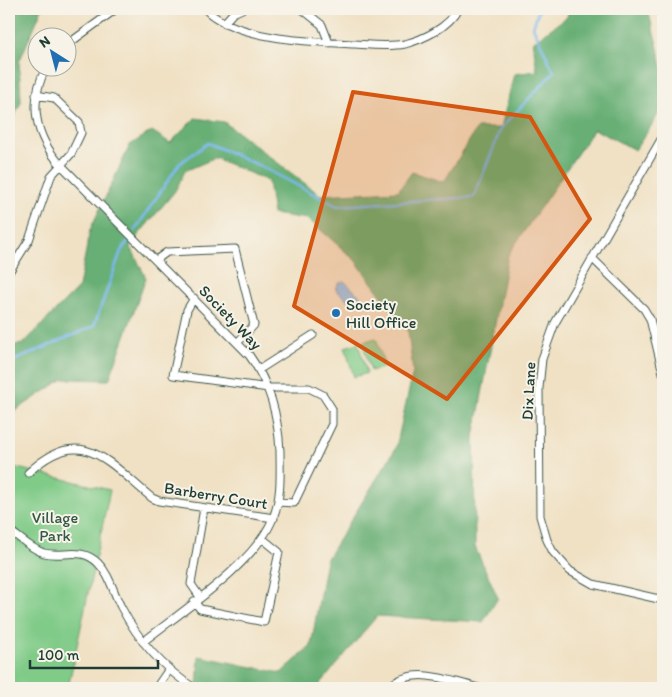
<svg xmlns="http://www.w3.org/2000/svg" width="672" height="697" viewBox="0 0 672 697" font-family="Itim,sans-serif">
  <style>
    .green { fill: #80cb88; stroke: #50845e }
    .forest { fill: #68af74; stroke: #447654 }
    .water { fill: #7cb9ef; stroke: #4e7b92 }
    .lines { fill: none; stroke-linecap: round; stroke-linejoin: round }
    .stream { stroke: #7cb9ef; stroke-width: 2.5 }
    .minor-casing { stroke: #3e564a; stroke-width: 9 }
    .minor { stroke: #fff; stroke-width: 7 }
    .marked { fill: #d45610; fill-opacity: 0.2; stroke: #d45610; stroke-width: 4; stroke-linejoin: round }
    .poi-dot { fill: #1f6fb2; stroke: #f7f3e8; stroke-width: 2 }
    .labels { text-anchor: middle; stroke-width: 4; stroke-linejoin: round; paint-order: stroke }
    .poi-label { font-size: 16px; fill: #1f3d34; stroke: #f7f3e8; text-anchor: start }
    .street-label { font-size: 16px; fill: #1f3d34; stroke: #f7f3e8 }
    .park-label { font-size: 16px; fill: #325945; stroke: #f7f3e8 }
  </style>
  <rect width="100%" height="100%" fill="#f7f3e8"/>
  <filter id="ink" filterUnits="userSpaceOnUse"><feTurbulence type="fractalNoise" baseFrequency=".02" numOctaves="2"/><feDisplacementMap in="SourceGraphic" scale="10" xChannelSelector="R" yChannelSelector="G"/><feConvolveMatrix kernelMatrix="1 2 1 2 8 2 1 2 1" color-interpolation-filters="sRGB"/></filter>
  <filter id="wash" filterUnits="userSpaceOnUse"><feTurbulence type="fractalNoise" baseFrequency=".0096" numOctaves="4" result="noise"/><feDisplacementMap in="SourceGraphic" scale="20" xChannelSelector="R" yChannelSelector="G"/><feGaussianBlur stdDeviation="1.12" result="paint"/><feColorMatrix in="noise" values="0 0 0 0 0 0 0 0 0 0 0 0 0 0 0 0 0 1.4 0 .05"/><feComposite in="paint" operator="in"/></filter>
  <g filter="url(#wash)">
    <rect width="100%" height="100%" fill="#f0e1c4"/>
    <path class="green" d="M376,338L385,367L371,371L362,342Z
      M358,343L367,373L354,377L345,347Z
      M9,466L110,490L68,688H9Z"/>
    <path class="forest" d="M9,9H42L19,62L21,102L9,128Z
      M567,9H648C653,34 670,80 663,103C660,115 642,139 635,150L594,129L508,255L474,437L475,547L498,598L483,622L377,616L317,688H197L199,656L281,673L311,646L326,560L396,448L413,372L408,332L355,260L308,219L273,214L268,181L215,158L185,171L175,191L130,245L146,278L109,380L63,379L9,415V346L23,344L79,287L90,230L130,145L152,131L170,143L195,118L224,122L320,195L398,191L412,172L444,182L477,128H501L514,74L537,71L533,42L568,16Z"/>
    <path class="water" d="M344,281L361,297L354,305L336,290L338,284Z"/>
    <g class="lines">
      <path class="stream" d="M135,230L179,164L208,143L260,166L337,206L474,197L501,128L554,72L533,27L539,9
        M9,363L94,326L121,251L128,241"/>
    </g>
  </g>
  <g filter="url(#ink)">
    <g class="lines">
      <defs>
        <path id="minor" d="M205,9C236,40 313,42 355,44C371,45 389,47 405,44C424,39 449,27 458,9
          M302,9L322,25L329,43
          M224,23L233,13L242,9
          M68,44L116,9
          M46,68C28,102 35,137 61,165L249,355C270,384 278,415 280,451C280,473 282,496 273,518C256,563 182,611 143,642
          M663,136L555,323L542,359L539,388L540,516L547,540L553,552L570,571L593,584L663,600
          M592,258L644,309L650,319L663,373
          M156,260L167,252L235,249L254,325L238,342
          M9,272L29,240L51,176L71,154L81,133L79,122L54,98L36,95
          M194,298L187,310L173,375L269,388H309L323,395L332,409V424L294,503L278,502
          M260,369L313,335
          M28,473C81,422 108,462 152,498L159,501L274,518
          M9,530C19,537 31,549 44,553C63,558 81,546 98,563C110,575 113,592 121,607C138,640 163,668 194,688
          M200,597L191,584L204,508
          M194,601L200,609L264,622L279,552L263,539
          M156,688L169,669
          M388,688C413,664 450,681 479,688"/>
      </defs>
      <use href="#minor" class="minor-casing"/>
      <use href="#minor" class="minor"/>
    </g>
  </g>
  <path class="marked" d="M353,92L530,117L590,219L447,399L294,306Z"/>
  <circle class="poi-dot" cx="336" cy="313" r="5"/>
  <g class="labels">
    <g class="poi-label">
      <text x="346" y="310">Society<tspan x="346" dy="18">Hill Office</tspan></text>
    </g>
    <g class="street-label">
      <text transform="translate(231 317) rotate(46)" y="6">Society Way</text>
      <text transform="translate(528 391) rotate(-87)" y="6">Dix Lane</text>
      <text transform="translate(216 495) rotate(9)" y="6">Barberry Court</text>
    </g>
    <g class="park-label">
      <text x="55" y="523">Village<tspan x="55" dy="18">Park</tspan></text>
    </g>
  </g>
  <rect width="672" height="697" fill="none" stroke="#f7f3e8" stroke-width="30"/>
  <g transform="translate(52 52) rotate(324)"><circle r="24" fill="#f7f3e8" stroke="#a1aaa0"/>
  <path d="M0-4L9 19L0 12L-9 19Z" fill="#1f6fb2"/>
  <text y="-8" font-size="14" font-weight="bold" text-anchor="middle" fill="#1f3d34">N</text>
  </g>
  <path d="M30 660v8h128v-8" fill="none" stroke="#1f3d34" stroke-width="2.5"/>
  <text x="38" y="660" font-size="15" fill="#1f3d34" stroke="#f7f3e8" stroke-width="4" paint-order="stroke">100 m</text>
</svg>
